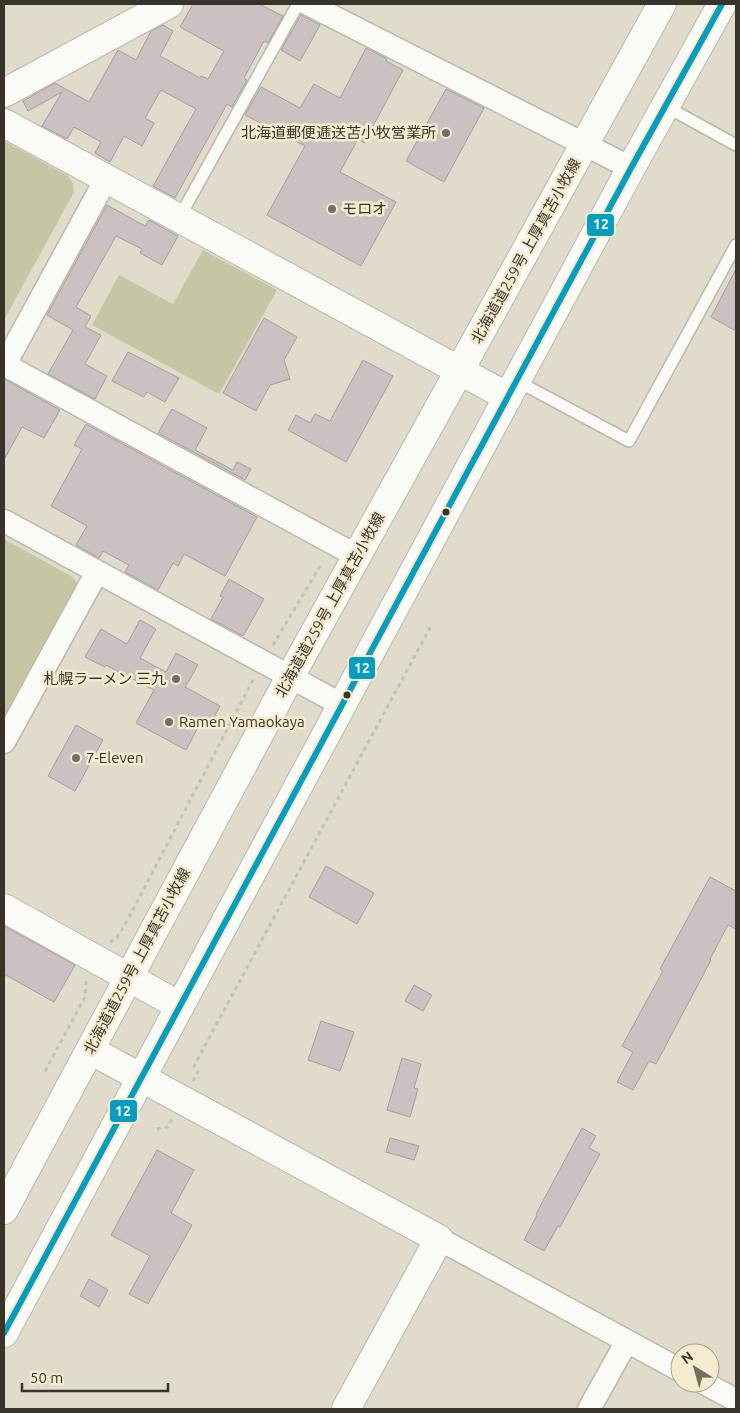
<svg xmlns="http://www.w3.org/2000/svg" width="740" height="1413" viewBox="0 0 740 1413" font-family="Ubuntu,'Noto Sans JP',sans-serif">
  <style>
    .green { fill: #c6c6a4 }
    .building { fill: #ccc1c2; stroke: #a59e9b }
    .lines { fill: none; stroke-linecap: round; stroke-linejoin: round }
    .service-casing { stroke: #bcb8ab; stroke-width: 14 }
    .minor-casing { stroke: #bcb8ab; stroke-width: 25 }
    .tertiary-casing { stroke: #bcb8ab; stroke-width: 30 }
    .secondary-casing { stroke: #bcb8ab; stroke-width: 30 }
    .path { stroke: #c3c0bc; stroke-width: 3; stroke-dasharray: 4 4; stroke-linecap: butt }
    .service { stroke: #fafaf7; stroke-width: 11 }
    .minor { stroke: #fafaf7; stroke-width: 22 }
    .tertiary { stroke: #fafaf7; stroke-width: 28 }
    .secondary { stroke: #fafaf7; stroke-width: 28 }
    .bus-1-casing { stroke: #f5ecd0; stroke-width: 10 }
    .bus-1 { stroke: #069dbe; stroke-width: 6 }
    .poi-dot { fill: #736e62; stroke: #f5ecd0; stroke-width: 2 }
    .bus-dot { fill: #383429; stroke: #f5ecd0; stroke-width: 2 }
    .labels { text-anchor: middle; stroke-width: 5; stroke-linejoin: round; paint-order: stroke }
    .poi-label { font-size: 15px; fill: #383429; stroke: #f5ecd0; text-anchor: start }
    .street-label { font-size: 15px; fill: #383429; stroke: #f5ecd0 }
    .line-badge { stroke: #f5ecd0; stroke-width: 2 }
    .badge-label { font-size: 14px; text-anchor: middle; font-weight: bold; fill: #fff }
  </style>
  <rect width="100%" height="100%" fill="#e0dbcb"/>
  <path class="green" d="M4,141L68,176L73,183L74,192L4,320Z
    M203,250L277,290L219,394L92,325L119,275L173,304Z
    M4,539L71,576L77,582L76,589L4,721Z"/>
  <path class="building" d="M193,4H259L283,16L268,43L264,41L244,78L247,80L232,107L227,104L175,198L153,186L196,109L161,90L145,118L154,123L142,146L124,136L110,162L95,153L101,142L74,127L67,139L42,126L62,92L28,111L23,101L55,83L89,102L118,50L136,60L151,31L163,25L173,31L160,56L200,78L201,76L208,79L224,51L180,27Z
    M301,15L320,25L300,61L281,50Z
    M366,48L387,59L386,61L403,70L364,143L358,139L340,172L396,202L361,266L267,215L305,146L245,115L261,87L300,108L314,84L340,98Z
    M446,89L484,108L444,182L406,161Z
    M107,205L145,226L149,220L178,236L162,265L140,253L142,249L116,236L76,307L91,316L85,327L101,335L85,364L107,376L95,399L48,374L73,330L47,315Z
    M736,269V331L711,317Z
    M264,318L297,337L284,360L290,379L270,385L256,411L223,393Z
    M128,352L179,378L165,402L147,392L144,397L112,381Z
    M363,360L393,376L346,462L288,430L296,415L310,423L315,414L330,421Z
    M4,379L60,410L44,438L22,427L4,460Z
    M172,409L207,428L195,450L233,470L237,462L251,469L245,480L158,433Z
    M86,424L257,517L225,576L184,554L178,566L173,563L158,590L125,572L129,565L103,551L99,558L76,545L87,526L51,506L82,449L74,445Z
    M229,579L264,599L243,636L211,619L223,597L220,596Z
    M140,620L156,629L140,658L166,672L176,653L198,665L185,687L220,706L211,723L203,718L186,750L136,723L154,690L106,665L105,667L85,657L101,629L127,644Z
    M76,725L103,740L75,791L48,776Z
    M326,866L374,893L357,924L309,897Z
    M710,877L736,891V929L728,925L710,959L711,960L656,1064L649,1061L633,1090L617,1082L633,1052L622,1046L663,971L660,969Z
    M4,926L75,965L54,1002L4,974Z
    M414,985L432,995L423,1011L405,1001Z
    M321,1021L354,1032L340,1071L308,1060Z
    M402,1058L421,1064L414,1088L418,1089L410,1117L387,1110Z
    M582,1128L596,1136L589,1148L600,1154L560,1227L558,1226L544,1251L524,1240L537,1215L536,1214Z
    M390,1138L419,1146L414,1160L386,1152Z
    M157,1150L194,1170L171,1213L192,1225L148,1304L129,1294L150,1256L111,1235Z
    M89,1279L108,1290L99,1307L80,1296Z"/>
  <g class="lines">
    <defs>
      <path id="service" d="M665,106L736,145
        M179,218L298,4
        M517,381L629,441L736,245"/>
      <path id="minor" d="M308,4L631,168
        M5,365L357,556
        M4,366L106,179
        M4,521L342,705
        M4,742L97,572
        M439,1239L680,1370
        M704,1383L736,1400
        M589,1409L627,1341"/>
      <path id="tertiary" d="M4,93L169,4
        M4,123L508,397
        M4,908L180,1006
        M90,1050L439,1239L346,1409"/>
      <path id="secondary" d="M4,1210L290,677L662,4
        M4,1333L631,168L722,4"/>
    </defs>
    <use href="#service" class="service-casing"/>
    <use href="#minor" class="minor-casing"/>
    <use href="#tertiary" class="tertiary-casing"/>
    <use href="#secondary" class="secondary-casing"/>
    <path class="path" d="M273,645L322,563
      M110,942L116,939L127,921L254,678
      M45,1071L85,997L86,982L88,979
      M193,1081L198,1072L194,1066L432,624
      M157,1129L168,1127L172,1119"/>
    <use href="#service" class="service"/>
    <use href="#minor" class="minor"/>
    <use href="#tertiary" class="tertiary"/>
    <use href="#secondary" class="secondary"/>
    <defs>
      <path id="bus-1" d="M4,1333L631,168L722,4"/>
    </defs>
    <use href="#bus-1" class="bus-1-casing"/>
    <use href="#bus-1" class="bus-1"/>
  </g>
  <g class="poi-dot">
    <circle cx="446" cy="133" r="5"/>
    <circle cx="332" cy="209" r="5"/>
    <circle cx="176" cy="679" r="5"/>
    <circle cx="169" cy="722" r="5"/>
    <circle cx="76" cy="758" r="5"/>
  </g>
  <g class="bus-dot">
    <circle cx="446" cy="512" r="4.5"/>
    <circle cx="347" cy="695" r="4.5"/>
  </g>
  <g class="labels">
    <g class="poi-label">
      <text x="436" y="138" text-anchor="end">北海道郵便逓送苫小牧営業所</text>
      <text x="342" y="214">モロオ</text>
      <text x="166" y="684" text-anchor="end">札幌ラーメン 三九</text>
      <text x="179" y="727">Ramen Yamaokaya</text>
      <text x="86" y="763">7-Eleven</text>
    </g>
    <g class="street-label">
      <text transform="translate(526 251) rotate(-61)" y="5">北海道道259号 上厚真苫小牧線</text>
      <text transform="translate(330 605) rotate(-61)" y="5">北海道道259号 上厚真苫小牧線</text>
      <text transform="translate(137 961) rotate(-62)" y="5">北海道道259号 上厚真苫小牧線</text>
    </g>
  </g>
  <g class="line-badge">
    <rect x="586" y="213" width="29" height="24" rx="5" fill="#069dbe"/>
    <rect x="348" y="656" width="28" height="24" rx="5" fill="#069dbe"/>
    <rect x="109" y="1099" width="29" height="24" rx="5" fill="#069dbe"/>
  </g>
  <g class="badge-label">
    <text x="601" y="229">12</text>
    <text x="362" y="673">12</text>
    <text x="123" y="1116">12</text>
  </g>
  <rect width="740" height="1413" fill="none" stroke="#383429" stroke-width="10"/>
  <g transform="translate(695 1368) rotate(323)"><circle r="24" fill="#f5ecd0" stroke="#a9a28d"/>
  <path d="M0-4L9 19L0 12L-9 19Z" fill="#736e62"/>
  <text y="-8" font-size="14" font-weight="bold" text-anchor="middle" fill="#383429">N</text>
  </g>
  <path d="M22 1383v8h146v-8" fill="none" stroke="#383429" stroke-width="2.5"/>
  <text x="30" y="1383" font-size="15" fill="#383429" stroke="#f5ecd0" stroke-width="4" paint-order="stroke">50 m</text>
</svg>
